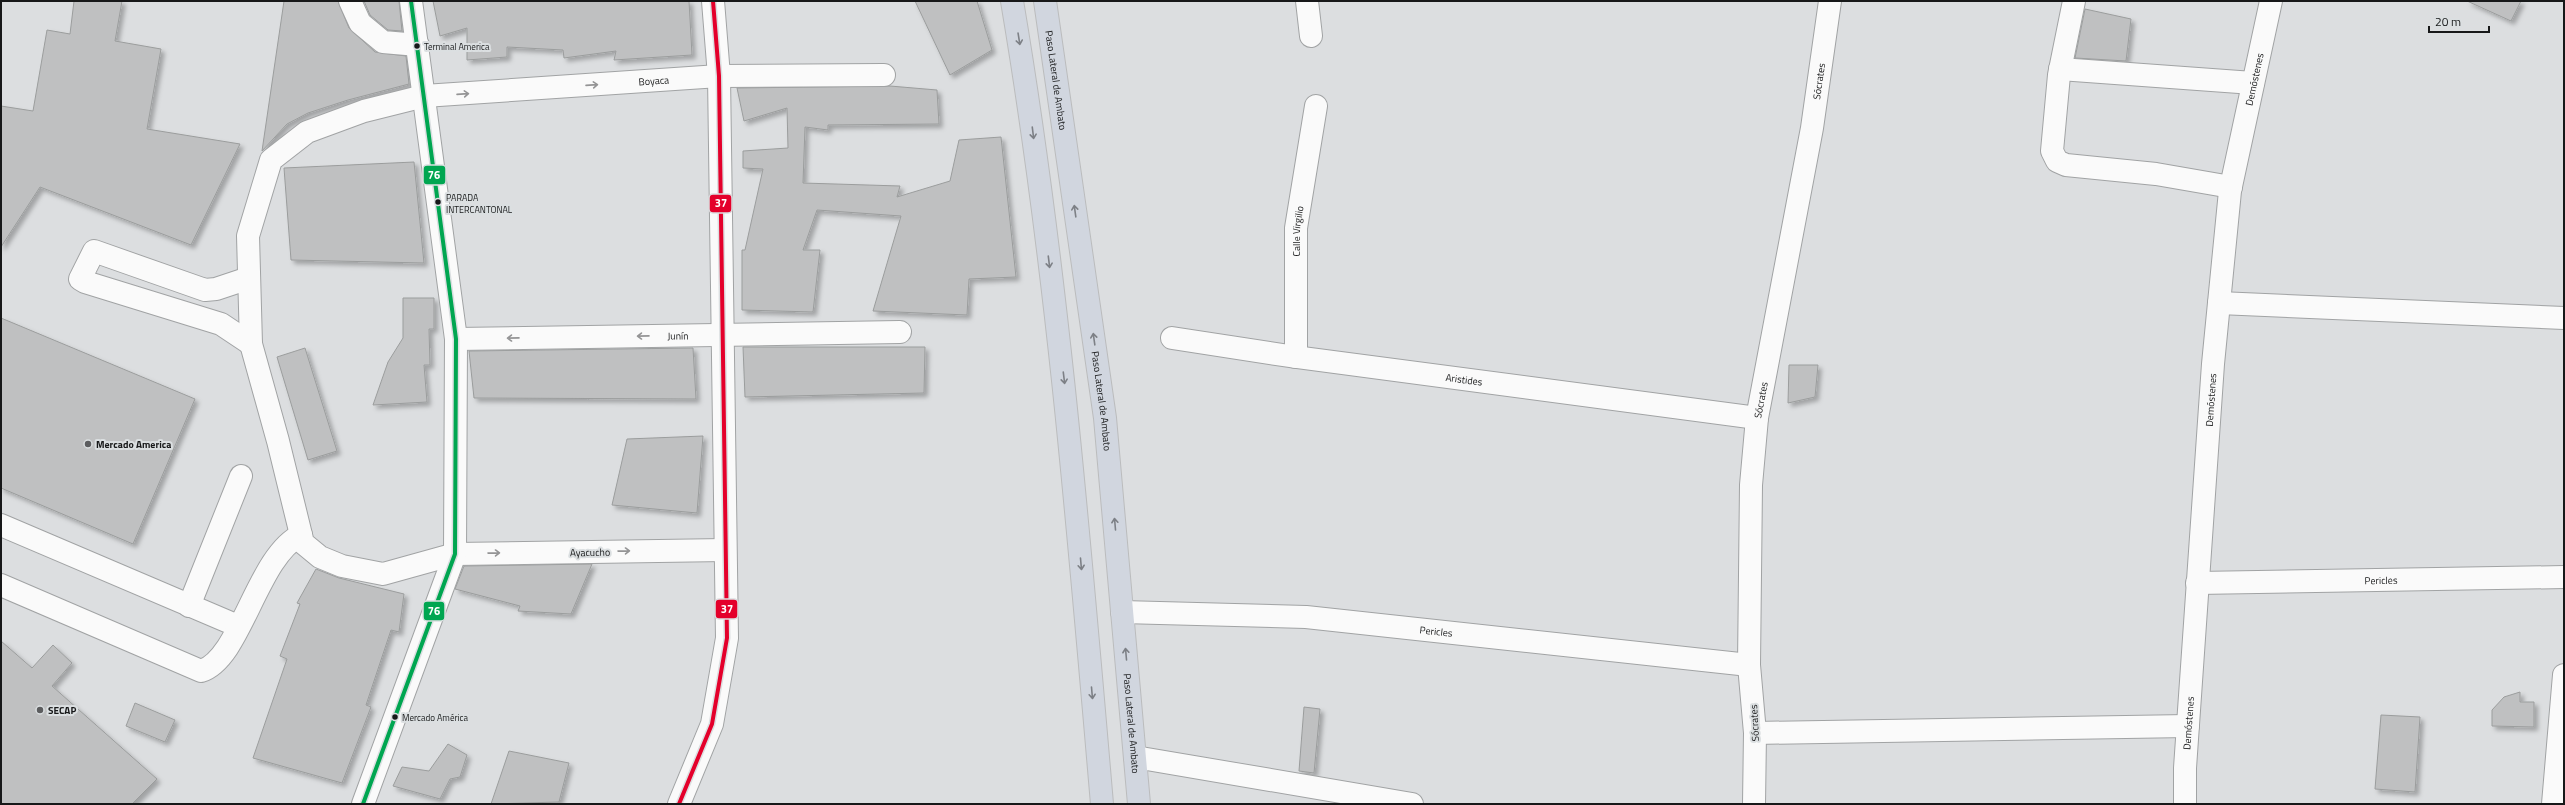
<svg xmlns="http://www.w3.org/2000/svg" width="2565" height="805" viewBox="0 0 2565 805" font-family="'Titillium Web',sans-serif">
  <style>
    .building { fill: #bfc0c1; stroke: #9b9d9d; filter: url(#shadow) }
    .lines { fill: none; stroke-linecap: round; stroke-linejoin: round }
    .minor-casing { stroke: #a1a3a4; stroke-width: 24 }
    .highway-casing { stroke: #bbbcbd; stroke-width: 24 }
    .minor { stroke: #fafafa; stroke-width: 22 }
    .highway { stroke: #d1d6df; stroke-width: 22 }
    .bus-1-casing { stroke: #dbdfe1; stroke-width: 7 }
    .bus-2-casing { stroke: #dbdfe1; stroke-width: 7 }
    .bus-1 { stroke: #00a651; stroke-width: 4 }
    .bus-2 { stroke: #e4002b; stroke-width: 4 }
    .oneway { stroke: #7d8086 }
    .oneway2 { stroke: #949495 }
    .bus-dot { fill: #171819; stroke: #dbdfe1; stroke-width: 1.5 }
    .poi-dot { fill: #5c5d5f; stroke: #dbdfe1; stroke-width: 1.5 }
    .labels { text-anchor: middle; stroke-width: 4; stroke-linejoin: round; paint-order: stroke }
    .bus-label { font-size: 9px; fill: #171819; stroke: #dbdfe1; text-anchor: start }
    .street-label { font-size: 10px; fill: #171819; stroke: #dbdfe1 }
    .poi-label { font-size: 10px; font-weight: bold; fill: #171819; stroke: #dbdfe1; text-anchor: start }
    .line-badge { stroke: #dbdfe1; stroke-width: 1.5 }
    .badge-label { font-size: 11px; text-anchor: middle; font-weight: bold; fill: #fff }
  </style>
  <defs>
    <filter id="shadow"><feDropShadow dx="3.5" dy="3.5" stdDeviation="2" flood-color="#0004"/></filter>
  </defs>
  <rect width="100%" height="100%" fill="#dcdee0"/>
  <path class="building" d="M74,1H122L115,41L161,49L147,129L240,144L191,245L40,187L1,247V106L33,111L47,30L70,34Z
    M284,1H338L349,28L375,52L406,56L409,84L348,100L308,113L287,124L262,151Z
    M364,1H399L402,31L388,30L370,15Z
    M433,1H689L692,55L614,60L616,51L564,58L563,50L507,47V57L467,60V28L440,36Z
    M915,1H977L992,50L950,75Z
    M2467,1H2521L2511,21Z
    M2085,9L2131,19L2126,61L2075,58Z
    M890,86L937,90L939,124L828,125V130L805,127L803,183L900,186L897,197L950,181L959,140L1001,137L1016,277L969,279L967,315L873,311L901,216L817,210L803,250H820L813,312L742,310V250H745L763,169L743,168V151L788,148L787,108L744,121L737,88Z
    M414,162L424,263L291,260L284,168Z
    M403,298H434V329H429L430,365H424L427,402L373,405L388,362L403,338Z
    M1,318L195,399L133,544L1,488Z
    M743,347H925L924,393L745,397Z
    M305,348L337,451L308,460L277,357Z
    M693,348L696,399L474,398L469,351Z
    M1789,365H1818L1815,397L1788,403Z
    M703,436L697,513L612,505L627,439Z
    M592,564L571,614L518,611L520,606L455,589L464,566Z
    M316,569L339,578L404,594L399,632L391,630L366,705L371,707L342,783L253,758L287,659L280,656L300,604L297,603Z
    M1,641L32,668L53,645L72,663L52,686L157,779L132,804H1Z
    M2520,692V702H2534V727L2492,726V710L2504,697Z
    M135,703L175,720L165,742L126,726Z
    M1304,707L1320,709L1314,773L1299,771Z
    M2381,715L2420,717L2415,792L2375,789Z
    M448,744L467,755L460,777L450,779L440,799L393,786L402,767L429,771Z
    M509,751L569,763L559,802L491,804Z"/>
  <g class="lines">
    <defs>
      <g id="minor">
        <path d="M350,1L360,23L383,42L418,45"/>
        <path d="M1307,1L1311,36"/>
        <path d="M2074,1L2059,75L2052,151L2057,161L2066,165L2156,174L2231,187"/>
        <path d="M2060,69L2253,83"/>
        <path d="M249,278L216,289L205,290L94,251L80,279L85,282L221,324L251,344"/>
        <path d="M2219,303L2564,318"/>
        <path id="s1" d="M1172,338L1296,357L1757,418"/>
        <path id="s2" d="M456,339L900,332"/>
        <path id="s3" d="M1296,357V228L1316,106"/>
        <path d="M1,525L238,626"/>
        <path id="s4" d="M725,550L455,554L383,574L342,566L320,557L303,543L278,441L251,344L248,236L271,160L307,132L364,111L424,96L719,76L884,75"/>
        <path id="s5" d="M2197,583L2564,577"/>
        <path d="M1,585L201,671C241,659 257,556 301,535"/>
        <path d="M189,606L241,476"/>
        <path id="s6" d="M1122,612L1306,617L1749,665"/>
        <path d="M1755,733L2188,726"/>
        <path d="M1135,757L1412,804"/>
        <path d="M363,804L455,554L456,339L411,1"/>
        <path d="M679,804L712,724L727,638L719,76L713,1"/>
        <path id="s7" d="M1754,804L1755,733L1749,665L1751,485L1757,418L1812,128L1830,1"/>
        <path id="s8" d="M2185,804V768L2213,364L2230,191L2271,1"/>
        <path d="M2553,804L2564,675"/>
      </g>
      <g id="highway">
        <path d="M1012,1C1057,267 1079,536 1102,804"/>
        <path id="s9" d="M1045,1L1105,418L1139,804"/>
      </g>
    </defs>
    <use href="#minor" class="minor-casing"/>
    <use href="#highway" class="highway-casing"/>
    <use href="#minor" class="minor"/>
    <use href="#highway" class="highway"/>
    <defs>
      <path id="bus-1" d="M363,804L455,554L456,339L411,1"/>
      <path id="bus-2" d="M679,804L712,724L727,638L719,76L713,1"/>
    </defs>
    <use href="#bus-1" class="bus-1-casing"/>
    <use href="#bus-2" class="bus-2-casing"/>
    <use href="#bus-1" class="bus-1"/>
    <use href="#bus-2" class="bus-2"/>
  </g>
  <defs><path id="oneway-shaft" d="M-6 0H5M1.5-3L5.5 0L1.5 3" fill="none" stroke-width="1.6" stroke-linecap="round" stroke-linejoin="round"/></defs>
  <g class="oneway">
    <use href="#oneway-shaft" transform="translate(1019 39) rotate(81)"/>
    <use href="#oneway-shaft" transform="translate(1033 133) rotate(83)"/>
    <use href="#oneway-shaft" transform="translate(1075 211) rotate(-98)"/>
    <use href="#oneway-shaft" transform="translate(1049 262) rotate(83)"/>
    <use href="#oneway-shaft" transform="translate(1094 339) rotate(-98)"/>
    <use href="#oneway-shaft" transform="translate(1064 378) rotate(83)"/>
    <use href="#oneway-shaft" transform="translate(1115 524) rotate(-95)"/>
    <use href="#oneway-shaft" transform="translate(1081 564) rotate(85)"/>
    <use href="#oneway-shaft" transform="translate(1126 654) rotate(-95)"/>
    <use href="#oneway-shaft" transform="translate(1092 693) rotate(85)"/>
  </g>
  <g class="oneway2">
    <use href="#oneway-shaft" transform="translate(592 85) rotate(-4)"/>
    <use href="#oneway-shaft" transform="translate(463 94) rotate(-4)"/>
    <use href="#oneway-shaft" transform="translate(643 336) rotate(179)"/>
    <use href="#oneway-shaft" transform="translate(513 338) rotate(179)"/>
    <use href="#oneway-shaft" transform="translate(624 551) rotate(-1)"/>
    <use href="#oneway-shaft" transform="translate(494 553) rotate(-1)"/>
  </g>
  <g class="bus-dot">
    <circle cx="417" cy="46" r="3.5"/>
    <circle cx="438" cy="202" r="3.5"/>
    <circle cx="395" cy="717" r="3.5"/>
  </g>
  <g class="poi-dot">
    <circle cx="88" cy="444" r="4"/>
    <circle cx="40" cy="710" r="4"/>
  </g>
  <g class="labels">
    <g class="bus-label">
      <text x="424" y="50">Terminal America</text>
      <text x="446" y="201">PARADA<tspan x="446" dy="12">INTERCANTONAL</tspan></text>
      <text x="402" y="721">Mercado América</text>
    </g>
    <g class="street-label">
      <text dy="4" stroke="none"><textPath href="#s4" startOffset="1224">Boyaca</textPath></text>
      <text dy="4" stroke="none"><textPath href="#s8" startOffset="729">Demóstenes</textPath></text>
      <text dy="4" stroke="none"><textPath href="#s9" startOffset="80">Paso Lateral de Ambato</textPath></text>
      <text dy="4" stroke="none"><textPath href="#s7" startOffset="729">Sócrates</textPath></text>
      <text dy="4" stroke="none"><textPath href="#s3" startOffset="126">Calle Virgilio</textPath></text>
      <text dy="4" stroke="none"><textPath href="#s2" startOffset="222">Junín</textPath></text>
      <text dy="4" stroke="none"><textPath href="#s1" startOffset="295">Aristides</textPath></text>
      <text dy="4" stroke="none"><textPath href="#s7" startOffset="405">Sócrates</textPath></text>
      <text dy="4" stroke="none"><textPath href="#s8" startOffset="405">Demóstenes</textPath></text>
      <text dy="4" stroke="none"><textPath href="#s9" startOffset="404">Paso Lateral de Ambato</textPath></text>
      <text transform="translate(590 552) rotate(-1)" y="4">Ayacucho</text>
      <text dy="4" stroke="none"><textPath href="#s5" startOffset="184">Pericles</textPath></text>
      <text dy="4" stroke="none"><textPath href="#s6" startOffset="315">Pericles</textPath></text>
      <text transform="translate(1754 723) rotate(-93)" y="4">Sócrates</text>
      <text dy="4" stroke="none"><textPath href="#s9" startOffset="728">Paso Lateral de Ambato</textPath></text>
      <text dy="4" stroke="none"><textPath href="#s8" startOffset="81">Demóstenes</textPath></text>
    </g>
    <g class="poi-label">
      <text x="96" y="448">Mercado America</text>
      <text x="48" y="714">SECAP</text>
    </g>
  </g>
  <g class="line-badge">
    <rect x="423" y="165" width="23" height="20" rx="4" fill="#00a651"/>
    <rect x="709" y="194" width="23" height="19" rx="4" fill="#e4002b"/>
    <rect x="715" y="599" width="23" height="20" rx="4" fill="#e4002b"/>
    <rect x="423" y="601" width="22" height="20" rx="4" fill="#00a651"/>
  </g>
  <g class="badge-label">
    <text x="434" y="179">76</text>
    <text x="721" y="207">37</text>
    <text x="727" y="613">37</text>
    <text x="434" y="615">76</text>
  </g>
  <rect width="2565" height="805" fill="none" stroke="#171819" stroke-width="4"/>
  <path d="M2429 26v6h60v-6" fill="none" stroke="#171819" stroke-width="2"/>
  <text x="2435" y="26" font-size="12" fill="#171819" stroke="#dbdfe1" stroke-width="3" paint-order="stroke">20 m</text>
</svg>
